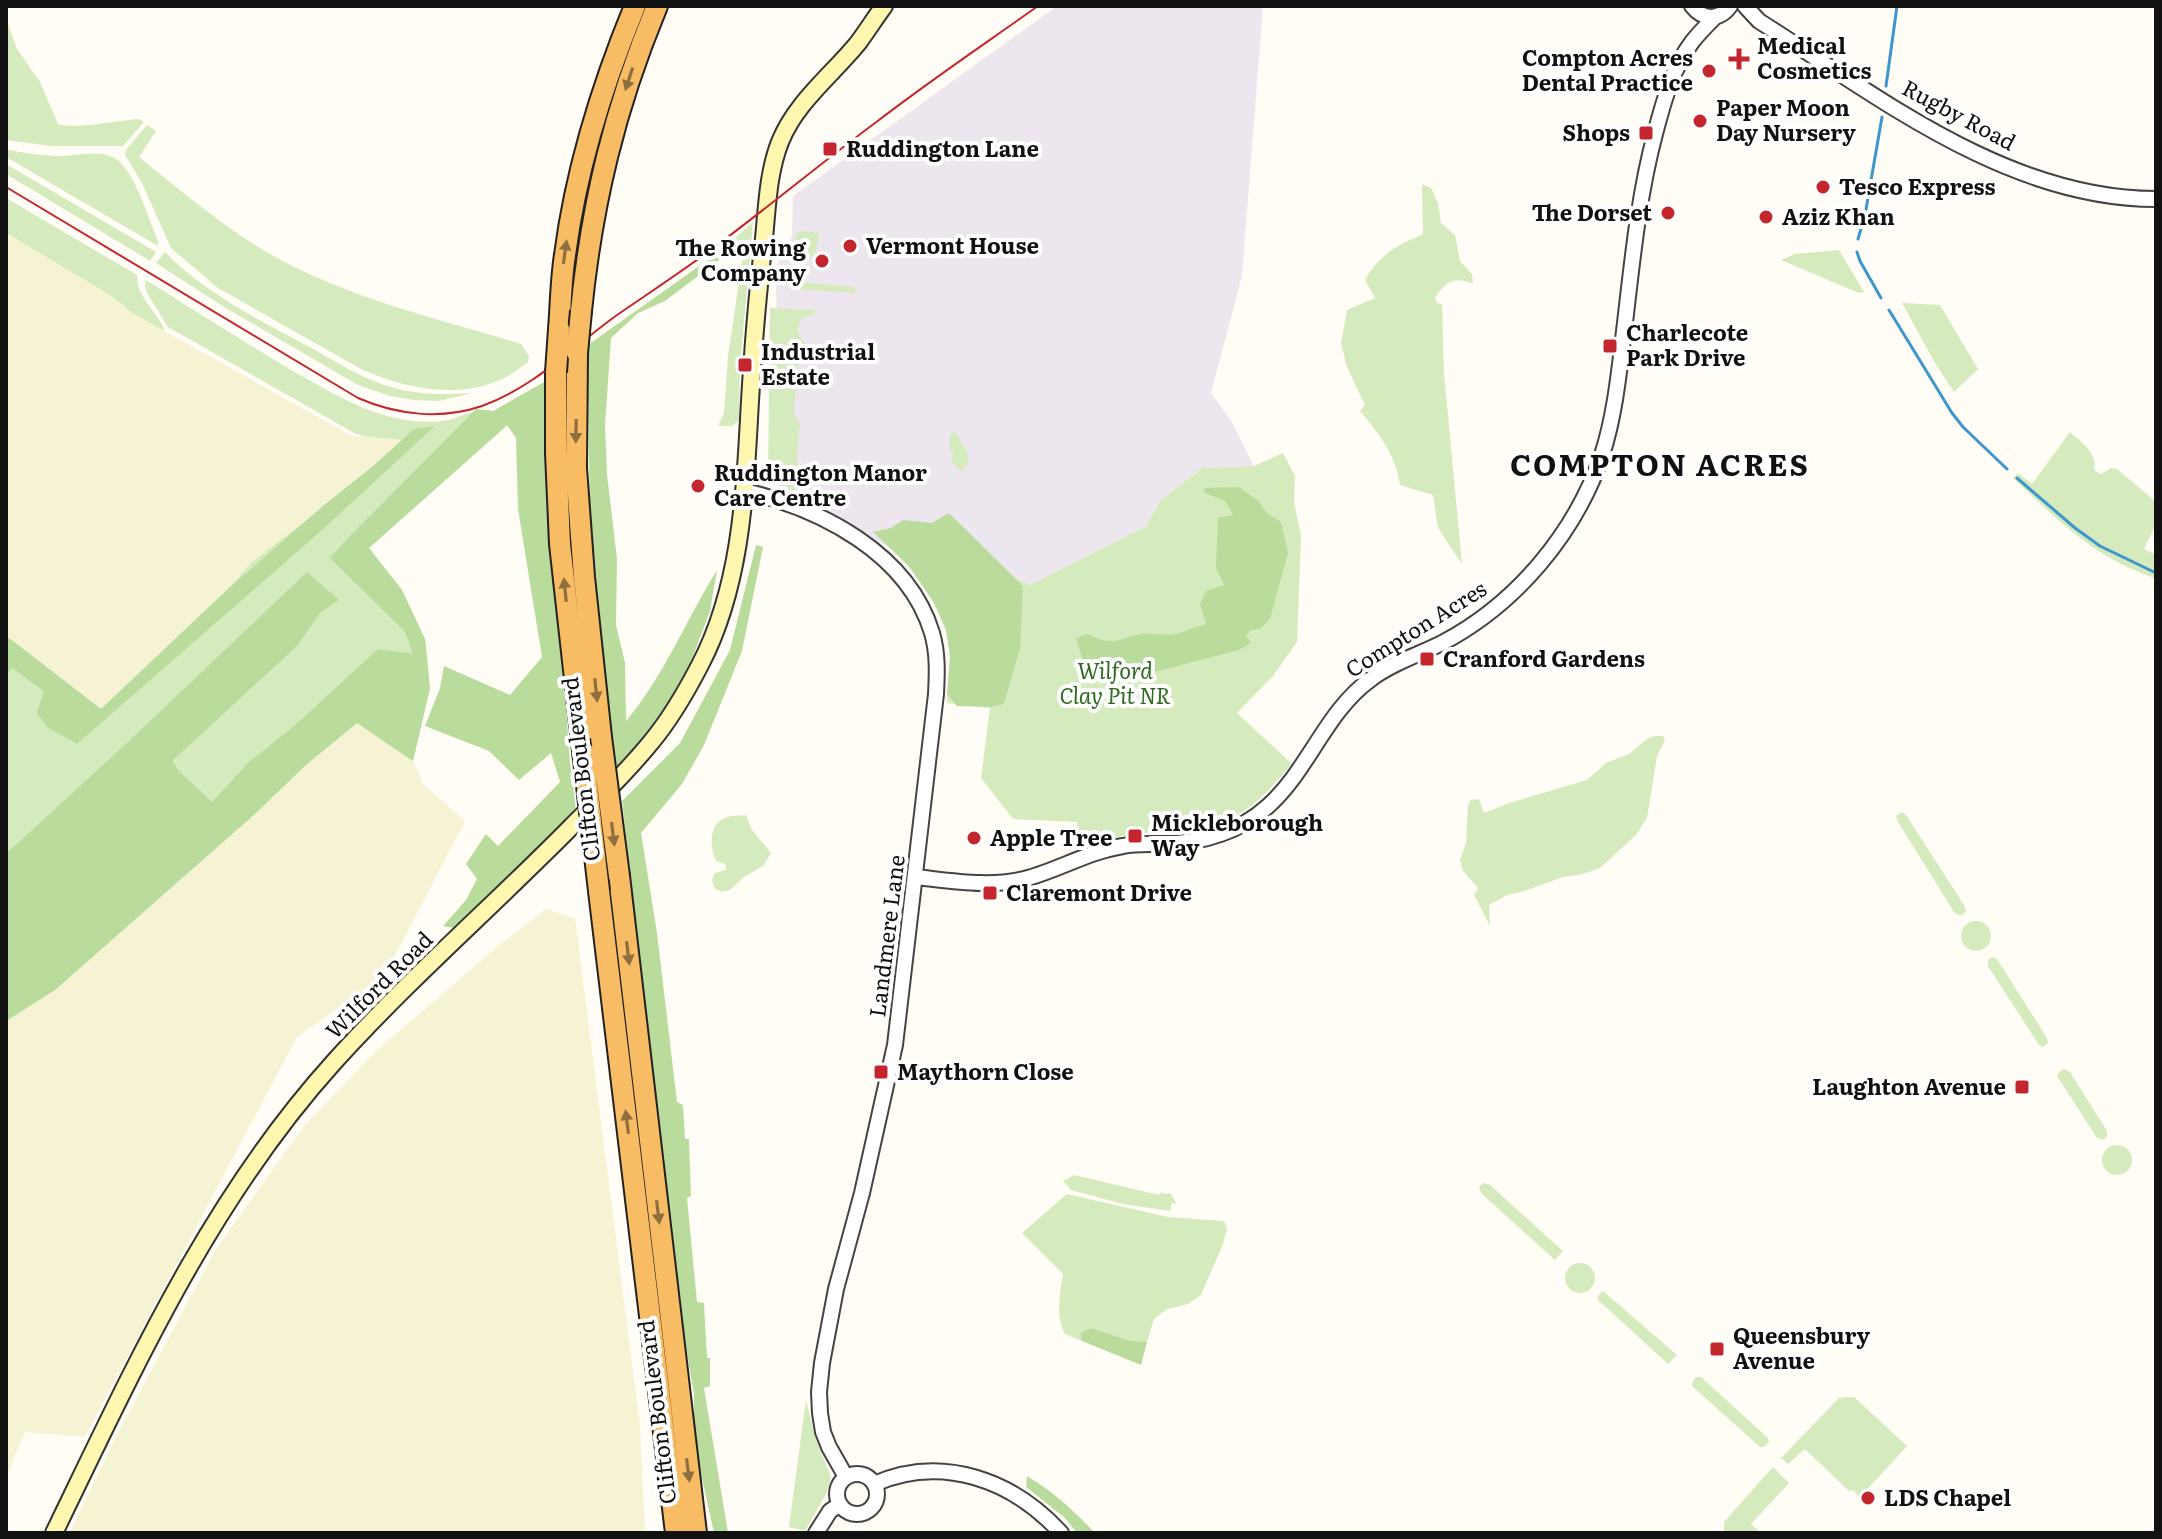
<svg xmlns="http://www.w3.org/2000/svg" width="2162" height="1539" viewBox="0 0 2162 1539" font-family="Literata,serif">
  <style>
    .industrial { fill: #eee6ef }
    .farmland { fill: #f6f3d4 }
    .green { fill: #d5ebbd }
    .forest { fill: #b9dc9c }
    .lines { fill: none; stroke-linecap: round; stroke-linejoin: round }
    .stream { stroke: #3f96cf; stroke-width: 3 }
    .tertiary-casing { stroke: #444; stroke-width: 18 }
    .secondary-casing { stroke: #333; stroke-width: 20 }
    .trunk-casing { stroke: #222; stroke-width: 24 }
    .tertiary { stroke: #fff; stroke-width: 14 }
    .secondary { stroke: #fff6b0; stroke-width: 16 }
    .trunk { stroke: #f7bc64; stroke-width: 20 }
    .tram { stroke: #c4262e; stroke-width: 2 }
    .trunk-bridge-casing { stroke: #222; stroke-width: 24; stroke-linecap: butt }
    .trunk-bridge { stroke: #f7bc64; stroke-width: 20 }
    .oneway { fill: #906f3f }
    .poi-dot { fill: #c4262e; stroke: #fff; stroke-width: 3 }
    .labels { text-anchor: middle; stroke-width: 8; stroke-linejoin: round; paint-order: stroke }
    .poi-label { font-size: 22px; font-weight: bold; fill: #111; stroke: #fff; text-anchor: start }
    .street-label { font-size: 22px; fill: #111; stroke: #fff }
    .park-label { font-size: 22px; font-style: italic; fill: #2f6b1f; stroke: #fff }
    .district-label { font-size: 30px; font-weight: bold; letter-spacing: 2px; fill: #111; stroke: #fff }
  </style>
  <rect width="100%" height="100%" fill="#fffdf5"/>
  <path class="industrial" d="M1057,6H1263L1242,276L1211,393L1232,422L1254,466L1202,468L1160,501L1146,526L1030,585L1013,577L955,519L890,548L778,486L776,266L792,236L793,196Z"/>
  <path class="farmland" d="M6,233L110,295L134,314L352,436L404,439L324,505L229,588L101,709L9,639L6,642Z
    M357,722L413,761L423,784L465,821L385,975L297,1037L85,1437L25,1432L6,1477V1021L55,990L256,813L307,764Z
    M546,909L575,918L640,1426L645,1533H69L122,1425L216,1249L304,1126L376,1051L498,946Z"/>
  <path class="green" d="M6,18L17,49L40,82L58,124C73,130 120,120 139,119L144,122L123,146H51L6,140Z
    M147,125L156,131L139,157C191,199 243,244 305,272C373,304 449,322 521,344L529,356L528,362C520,368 511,375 502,379C458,400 403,388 361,369L218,288L171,248L142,183L125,155L126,150Z
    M6,149C22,153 39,155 55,156C74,157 99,148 116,159C135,172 149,220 158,241V246L6,157Z
    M6,164L156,252L150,261L6,174Z
    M1422,184L1431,188L1438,203L1441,223L1455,235L1460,261L1472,274L1473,284C1455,276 1446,281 1435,298L1437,303L1442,304L1444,373L1462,564L1438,528L1433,495L1400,485C1396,455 1379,434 1360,411L1365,405L1347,367L1341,343L1347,310L1375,298L1365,280C1380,254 1396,246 1423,234Z
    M6,198L137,275C136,297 157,311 165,331L134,314L110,295L6,233Z
    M753,222L740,367L739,420L732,426H718L724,413L728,356L743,255L731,252L729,243Z
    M801,231L819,233L816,252L811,257L802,258L801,282L854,287L857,293L794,289L795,235Z
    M1839,250L1864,292L1859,293L1781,260L1795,254Z
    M165,252C207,295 263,322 315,350C338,363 362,378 387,386C416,395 444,395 473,393L439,401L414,400L390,396L358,385L224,307L156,263Z
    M146,280C197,312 247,344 298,374C327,390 355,407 387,416C407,421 428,424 448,420C462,417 474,408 489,410C496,412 502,419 508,425L369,548L402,590L425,639L430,688L413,761L357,723L307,764L256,813L55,990L6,1021V642L9,638L101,709L229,588L252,562L325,506L403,440L363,436L356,434L168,327L147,293L145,287Z
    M1902,303L1940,305L1978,369L1954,392L1935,363Z
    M770,308L816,310L814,314L802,318C796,329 797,337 807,344H799L794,415L800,422C798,449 792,477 809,501L795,492L768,480Z
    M2070,432C2082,443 2098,453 2094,470L2101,474L2111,468L2117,469L2156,502V524L2144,549L2156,555V579C2145,574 2133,570 2121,564C2081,544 2046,509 2013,478L2018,473L2032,484Z
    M950,433H956L968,454V464L961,472L952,462L953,450H949Z
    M1283,453L1295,476L1294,502L1301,535L1297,642L1273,676L1237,713L1292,764C1278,779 1265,796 1248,808C1206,837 1175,829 1129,835C1111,837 1093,843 1076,850L1077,822L1013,819L981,778L990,708L947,703C948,689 950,673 950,658C950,616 920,576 890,548L955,519L1013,577L1030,585L1146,526L1160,501L1202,468L1254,466Z
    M1655,736H1663L1665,740L1657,756L1647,818L1636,835L1600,868L1583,874L1563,877L1521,892L1507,895L1489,905L1490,926L1474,895L1478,888L1463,871L1460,860L1466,843L1468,805L1471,800L1479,799L1484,813L1509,803L1587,780L1606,763L1629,754L1648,738Z
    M1902,812L1906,815L1964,905L1966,910L1963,915H1958L1954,912L1898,822L1896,816Z
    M746,815L752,830L771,853L763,866L744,877L730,890L722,892L714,888L712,880L715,873L726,870V864L716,861C710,848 708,824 725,818C731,815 739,816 746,815Z
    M1961 936a15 15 0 1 1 30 0a15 15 0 1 1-30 0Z
    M1992,957L1997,959L2047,1038L2048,1043L2043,1047L2039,1045L1988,966V960Z
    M2064,1069L2070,1072L2107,1131V1137L2102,1140L2097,1138L2057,1076L2059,1072Z
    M2102 1160a15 15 0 1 1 30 0a15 15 0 1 1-30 0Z
    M1074,1175L1159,1195L1161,1192L1165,1194L1170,1193L1177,1204L1172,1203L1170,1211L1123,1204L1071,1190L1063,1181Z
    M1483,1183L1489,1184L1563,1251L1555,1260L1481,1193L1479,1187Z
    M1067,1194L1168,1217L1224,1221L1227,1229L1223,1244L1201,1295L1188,1304L1167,1309L1154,1319L1147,1342L1131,1341L1091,1328L1080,1333L1082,1341L1065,1334C1055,1316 1060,1293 1063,1274L1022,1233Z
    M1565 1278a15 15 0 1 1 30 0a15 15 0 1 1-30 0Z
    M1603,1291L1677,1355L1668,1364L1598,1300V1296Z
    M1696,1377H1701L1768,1438L1769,1442L1764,1447H1760L1692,1386L1693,1381Z
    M1847,1397H1854L1907,1446L1860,1497L1853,1490L1849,1491L1805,1449L1788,1464L1781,1458L1839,1398Z
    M806,1400L815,1437L831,1477L827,1492L805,1531L789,1527Z
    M1773,1467L1789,1483L1751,1524L1761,1533H1724V1522Z"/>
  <path class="forest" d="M719,252L727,254L665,301L638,313L611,338L605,425L607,474L617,559L616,625L625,663L626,721C664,676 686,620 717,570L710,611L684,680L641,747L617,766L610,724L590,530L588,386L585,347Z
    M544,382L561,660C565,690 567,720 569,750C570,771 575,792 576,814L454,928L443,926L466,900L477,879L466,864L486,834L498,846L560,782L551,753L519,780L489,751L425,726L440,688L444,666L510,695L542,657L518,509L516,438L507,425L369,548L402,590L425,639L430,688L413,761L357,723L307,764L256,813L55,990L6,1021V854L129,741L307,572L339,600L320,613L297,646L172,761L179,771L212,802L249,762L293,727L378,649L413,654L405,632L330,558L350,536L476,409L493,411Z
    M435,426L322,530L77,744L47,727L37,713L44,691L12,668L6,675V642L9,638L101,709L229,588L324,505L373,466L414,429Z
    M1239,487L1258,501L1267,513L1281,522L1288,553L1270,619L1260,629L1251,630L1246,636L1251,643L1239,650L1150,673L1112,679L1086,670L1076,638L1087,634C1118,648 1115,638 1143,634C1154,633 1165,636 1175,634C1185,632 1196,626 1206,624L1200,604L1206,591L1224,585L1216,568L1218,518L1233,515L1225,501L1205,493L1204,488Z
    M949,513L1023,586L1020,648L1004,704L990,707L957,706L947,694L950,656L946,630L934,603L909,566L873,532L891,528L903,520L932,523Z
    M756,545L763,547L742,651L704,745L682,784L641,833L657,933L677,1102L683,1105L685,1139H689L691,1196L687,1198L697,1302L704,1303L707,1358H710V1386L704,1388L728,1533H714L694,1442V1395L682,1323L622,801L680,743L730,650Z
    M1091,1328L1131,1341L1147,1342L1141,1365L1082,1341L1080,1333Z
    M1027,1476C1054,1492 1074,1511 1095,1533H1077L1065,1518L1026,1487Z"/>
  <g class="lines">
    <path class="stream" d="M1886,86L1897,6
      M1858,239L1865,215L1882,117
      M1857,252L1860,261L1881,298
      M1889,310L1952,413L1963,427L2007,469
      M2017,478L2075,528L2100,546L2156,573"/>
    <defs>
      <path id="tertiary" d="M1692,6C1703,20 1719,21 1730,6
        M1745,6L1759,21C1879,97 2008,199 2156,199
        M745,491C821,509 908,553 932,633C938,653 937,674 936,694L895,1045L862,1193L836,1289L822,1363L819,1392L820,1413L823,1432L829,1447L846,1477
        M916,877C953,881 992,888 1028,878C1060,869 1090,851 1123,846C1136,843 1149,844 1162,844C1201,843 1237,834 1267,807C1309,770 1325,712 1371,679C1392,663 1418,655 1442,643C1516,604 1575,534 1602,455C1615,415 1619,372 1624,331C1632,264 1638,198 1655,134C1663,103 1673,67 1692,42C1699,33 1707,25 1715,17
        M837 1494a20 20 0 1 1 40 0a20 20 0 1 1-40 0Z
        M874,1484C942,1454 1013,1480 1061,1533
        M816,1533L830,1511L839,1505"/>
      <path id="secondary" d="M54,1533C134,1368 210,1199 334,1062C409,979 493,906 571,827C599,799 627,772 652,741C671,718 686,692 700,665C742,585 745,490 750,401C753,350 757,299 763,248C767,213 767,175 780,142C796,102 832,75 858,43C867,31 875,18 884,6"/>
      <path id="trunk" d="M581,311C592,202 615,107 657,6
        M559,329C561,305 561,280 565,255C576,170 602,86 635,6
        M577,353L576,468L584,577L601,737
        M556,372V453L560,544L583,751
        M619,876L696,1533
        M599,891L676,1533"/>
    </defs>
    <use href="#tertiary" class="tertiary-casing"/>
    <use href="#secondary" class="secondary-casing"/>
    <use href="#trunk" class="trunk-casing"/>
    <use href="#tertiary" class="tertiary"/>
    <use href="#secondary" class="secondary"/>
    <use href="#trunk" class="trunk"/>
    <path class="tram" d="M6,187L358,398C397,415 441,420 482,406C533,388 574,346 617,315C649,293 681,272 712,249C767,208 820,164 875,123C928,82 983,45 1038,6"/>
    <defs>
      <path id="trunk-bridge" d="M577,353L581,311
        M556,372L559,329
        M601,737L619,876
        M583,751L599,891"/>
    </defs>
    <use href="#trunk-bridge" class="trunk-bridge-casing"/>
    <use href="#trunk-bridge" class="trunk-bridge"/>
  </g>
  <defs><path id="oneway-solid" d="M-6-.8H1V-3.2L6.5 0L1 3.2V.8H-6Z" transform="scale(2)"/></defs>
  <g class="oneway">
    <use href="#oneway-solid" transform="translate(629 79) rotate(108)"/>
    <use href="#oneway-solid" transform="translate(565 252) rotate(-82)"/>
    <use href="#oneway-solid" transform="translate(576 431) rotate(91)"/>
    <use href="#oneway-solid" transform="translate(565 590) rotate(-96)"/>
    <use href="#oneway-solid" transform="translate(596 690) rotate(84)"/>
    <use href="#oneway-solid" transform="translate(613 834) rotate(83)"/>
    <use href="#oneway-solid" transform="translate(628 953) rotate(83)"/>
    <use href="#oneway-solid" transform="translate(627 1122) rotate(-97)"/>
    <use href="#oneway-solid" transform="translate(658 1212) rotate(83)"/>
    <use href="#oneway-solid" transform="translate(688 1470) rotate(83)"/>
  </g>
  <g class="poi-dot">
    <path d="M1735 47h8v8h8v8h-8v8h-8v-8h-8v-8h8z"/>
    <circle cx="1709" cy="71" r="8"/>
    <circle cx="1700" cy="121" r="8"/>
    <rect x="1638" y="125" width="16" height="16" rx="4"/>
    <rect x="822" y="141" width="16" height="16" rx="4"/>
    <circle cx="1823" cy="187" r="8"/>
    <circle cx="1668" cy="213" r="8"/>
    <circle cx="1766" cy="217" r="8"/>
    <circle cx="850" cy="246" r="8"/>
    <circle cx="822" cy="261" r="8"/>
    <rect x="1602" y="338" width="16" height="16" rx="4"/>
    <rect x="737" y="357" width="16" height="16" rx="4"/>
    <circle cx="698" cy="486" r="8"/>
    <rect x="1419" y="651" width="16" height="16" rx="4"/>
    <rect x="1127" y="828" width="16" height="16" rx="4"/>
    <circle cx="974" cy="838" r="8"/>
    <rect x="982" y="885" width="16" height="16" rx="4"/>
    <rect x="873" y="1064" width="16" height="16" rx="4"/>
    <rect x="2014" y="1079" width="16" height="16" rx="4"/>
    <rect x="1709" y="1341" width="16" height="16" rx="4"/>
    <circle cx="1868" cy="1498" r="8"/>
  </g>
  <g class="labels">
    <g class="poi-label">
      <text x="1757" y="54">Medical<tspan x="1757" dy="25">Cosmetics</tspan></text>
      <text x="1693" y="66" text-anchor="end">Compton Acres<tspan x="1693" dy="25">Dental Practice</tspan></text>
      <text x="1716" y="116">Paper Moon<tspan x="1716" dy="25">Day Nursery</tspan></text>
      <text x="1630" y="141" text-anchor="end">Shops</text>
      <text x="846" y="157">Ruddington Lane</text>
      <text x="1839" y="195">Tesco Express</text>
      <text x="1652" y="221" text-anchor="end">The Dorset</text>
      <text x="1782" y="225">Aziz Khan</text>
      <text x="866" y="254">Vermont House</text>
      <text x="806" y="256" text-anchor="end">The Rowing<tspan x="806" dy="25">Company</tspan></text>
      <text x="1626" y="341">Charlecote<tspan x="1626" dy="25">Park Drive</tspan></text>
      <text x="761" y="360">Industrial<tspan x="761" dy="25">Estate</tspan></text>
      <text x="714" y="481">Ruddington Manor<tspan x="714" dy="25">Care Centre</tspan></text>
      <text x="1443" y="667">Cranford Gardens</text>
      <text x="1151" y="831">Mickleborough<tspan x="1151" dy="25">Way</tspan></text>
      <text x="990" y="846">Apple Tree</text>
      <text x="1006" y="901">Claremont Drive</text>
      <text x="897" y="1080">Maythorn Close</text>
      <text x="2006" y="1095" text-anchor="end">Laughton Avenue</text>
      <text x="1733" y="1344">Queensbury<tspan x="1733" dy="25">Avenue</tspan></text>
      <text x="1884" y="1506">LDS Chapel</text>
    </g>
    <g class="street-label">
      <text transform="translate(1959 115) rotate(28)" y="8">Rugby Road</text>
      <text transform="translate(1416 629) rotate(-32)" y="8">Compton Acres</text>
      <text transform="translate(581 769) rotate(-97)" y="8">Clifton Boulevard</text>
      <text transform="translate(887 936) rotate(-83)" y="8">Landmere Lane</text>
      <text transform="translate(379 985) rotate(-45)" y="8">Wilford Road</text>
      <text transform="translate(657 1412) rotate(-97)" y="8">Clifton Boulevard</text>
    </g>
    <g class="park-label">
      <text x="1115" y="679">Wilford<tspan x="1115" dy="25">Clay Pit NR</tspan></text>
    </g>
    <g class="district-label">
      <text x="1660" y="476">COMPTON ACRES</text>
    </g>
  </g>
  <rect width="2162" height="1539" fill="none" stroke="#111111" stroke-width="16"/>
</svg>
